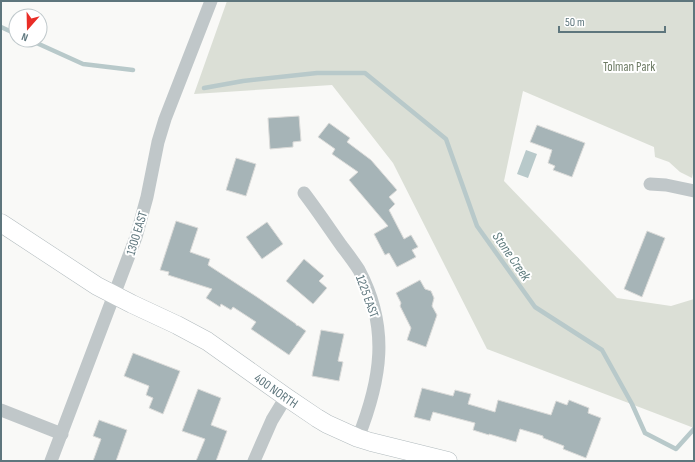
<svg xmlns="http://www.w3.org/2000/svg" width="695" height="462" viewBox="0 0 695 462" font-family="'Sofia Sans Condensed',sans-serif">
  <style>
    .green { fill: #dbdfd6 }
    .water { fill: #b8c9ca }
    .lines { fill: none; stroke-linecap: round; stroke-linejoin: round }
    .stream { stroke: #b8c9ca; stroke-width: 4.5 }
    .building { fill: #a6b4b7; stroke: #dbdbd9 }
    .secondary-casing { stroke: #b2bbbe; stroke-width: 19 }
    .minor { stroke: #c0c7c9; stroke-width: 13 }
    .secondary { stroke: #fff; stroke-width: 18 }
    .labels { text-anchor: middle; stroke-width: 4; stroke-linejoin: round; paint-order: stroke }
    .park-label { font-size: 13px; fill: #6c7a63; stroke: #fff }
    .street-label { font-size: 13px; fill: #5e767d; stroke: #fff }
    .water-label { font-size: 14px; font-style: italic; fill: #5e7b7d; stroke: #fff }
  </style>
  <rect width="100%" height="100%" fill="#f9f9f7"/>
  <path class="green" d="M227,1H694V168L692,178L680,172L669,162L655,157L654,147L523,91L504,181L617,298L671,306L694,299V428L487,349L393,163L332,85L194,94Z"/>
  <path class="water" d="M526,150L537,154L528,178L517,174Z"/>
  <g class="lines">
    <path class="stream" d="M1,27L16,34
      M30,40L83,64L133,70
      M204,88L243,81L317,73H365L446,139L477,226L535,307L602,350L632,404L645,433L676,449L694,429"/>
  </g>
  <path class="building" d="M299,116L301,141L293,142V147L270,149L268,118Z
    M329,123L350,138L347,142L371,160L397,190L389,197L395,204L389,210L404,239L411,235L418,247L412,250L416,257L397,267L389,253L385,255L374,234L388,226L349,180L358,172L332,154L335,149L318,137Z
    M537,125L585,143L572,177L553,170L555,166L548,163L552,150L530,142Z
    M236,158L256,164L246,196L226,190Z
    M176,221L198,228L190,252L210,259L208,265L257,297L296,324V325L299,326L306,331L289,355L251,329L256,322L233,307L231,310L221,304L220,307L206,298L212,289L168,275L169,272L160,270Z
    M267,222L283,244L262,259L246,237Z
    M647,231L665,238L642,297L624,289Z
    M304,259L324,276L319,281L327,288L313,304L286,281Z
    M420,280L425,289L431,291L434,298L432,306L437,315L426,347L407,340L411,328L400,306L401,303L396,293Z
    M321,330L344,334L338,361L343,362L339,381L312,376Z
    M133,353L180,371L163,414L149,408L153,398L146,395L149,386L124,376Z
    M422,388L453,396L455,390L471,394L468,404L495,412L498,400L551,415L556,401L567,405L569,400L589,408L588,413L601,418L586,458L563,449L564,446L543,438V436L520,429L516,442L489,434V435L473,430L475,423L433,412L430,421L414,417Z
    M198,389L221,398L211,425L227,431L216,461H196L205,439L182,431Z
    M99,420L127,430L116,461H93L101,439L93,436Z"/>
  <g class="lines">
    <defs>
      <g id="secondary">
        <path id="s1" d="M1,223L97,286L132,304L177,325L207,341L286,397L317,418L327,424L358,438L371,442L448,461"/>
      </g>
    </defs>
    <use href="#secondary" class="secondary-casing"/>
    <path class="minor" d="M650,184L666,185L694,191
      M304,193C317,210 329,228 341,245C347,253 354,262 359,270C390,328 381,380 358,438
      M1,410L62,434
      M51,461L136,237L147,197L158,142L165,119L211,1
      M254,461L272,420L286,397"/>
    <use href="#secondary" class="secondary"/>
  </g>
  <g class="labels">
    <g class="park-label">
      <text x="629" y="71">Tolman Park</text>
    </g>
    <g class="street-label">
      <text transform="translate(136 233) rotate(-73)" y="5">1300 EAST</text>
      <text transform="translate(368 296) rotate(70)" y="5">1225 EAST</text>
      <text dy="5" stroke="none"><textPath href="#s1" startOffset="323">400 NORTH</textPath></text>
    </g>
    <g class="water-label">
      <text transform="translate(512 256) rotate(55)" y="5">Stone Creek</text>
    </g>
  </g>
  <rect width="695" height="462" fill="none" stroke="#5e767d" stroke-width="4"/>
  <g transform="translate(28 28) rotate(200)"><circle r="19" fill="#ffffff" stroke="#bfc8cb"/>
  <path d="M0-3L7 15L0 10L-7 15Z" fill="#e92d27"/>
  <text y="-6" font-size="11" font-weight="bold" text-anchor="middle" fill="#5e767d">N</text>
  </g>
  <path d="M559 26v6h106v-6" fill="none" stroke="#5e767d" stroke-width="2"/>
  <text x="565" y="26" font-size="12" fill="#5e767d" stroke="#ffffff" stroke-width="3" paint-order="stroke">50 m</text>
</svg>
